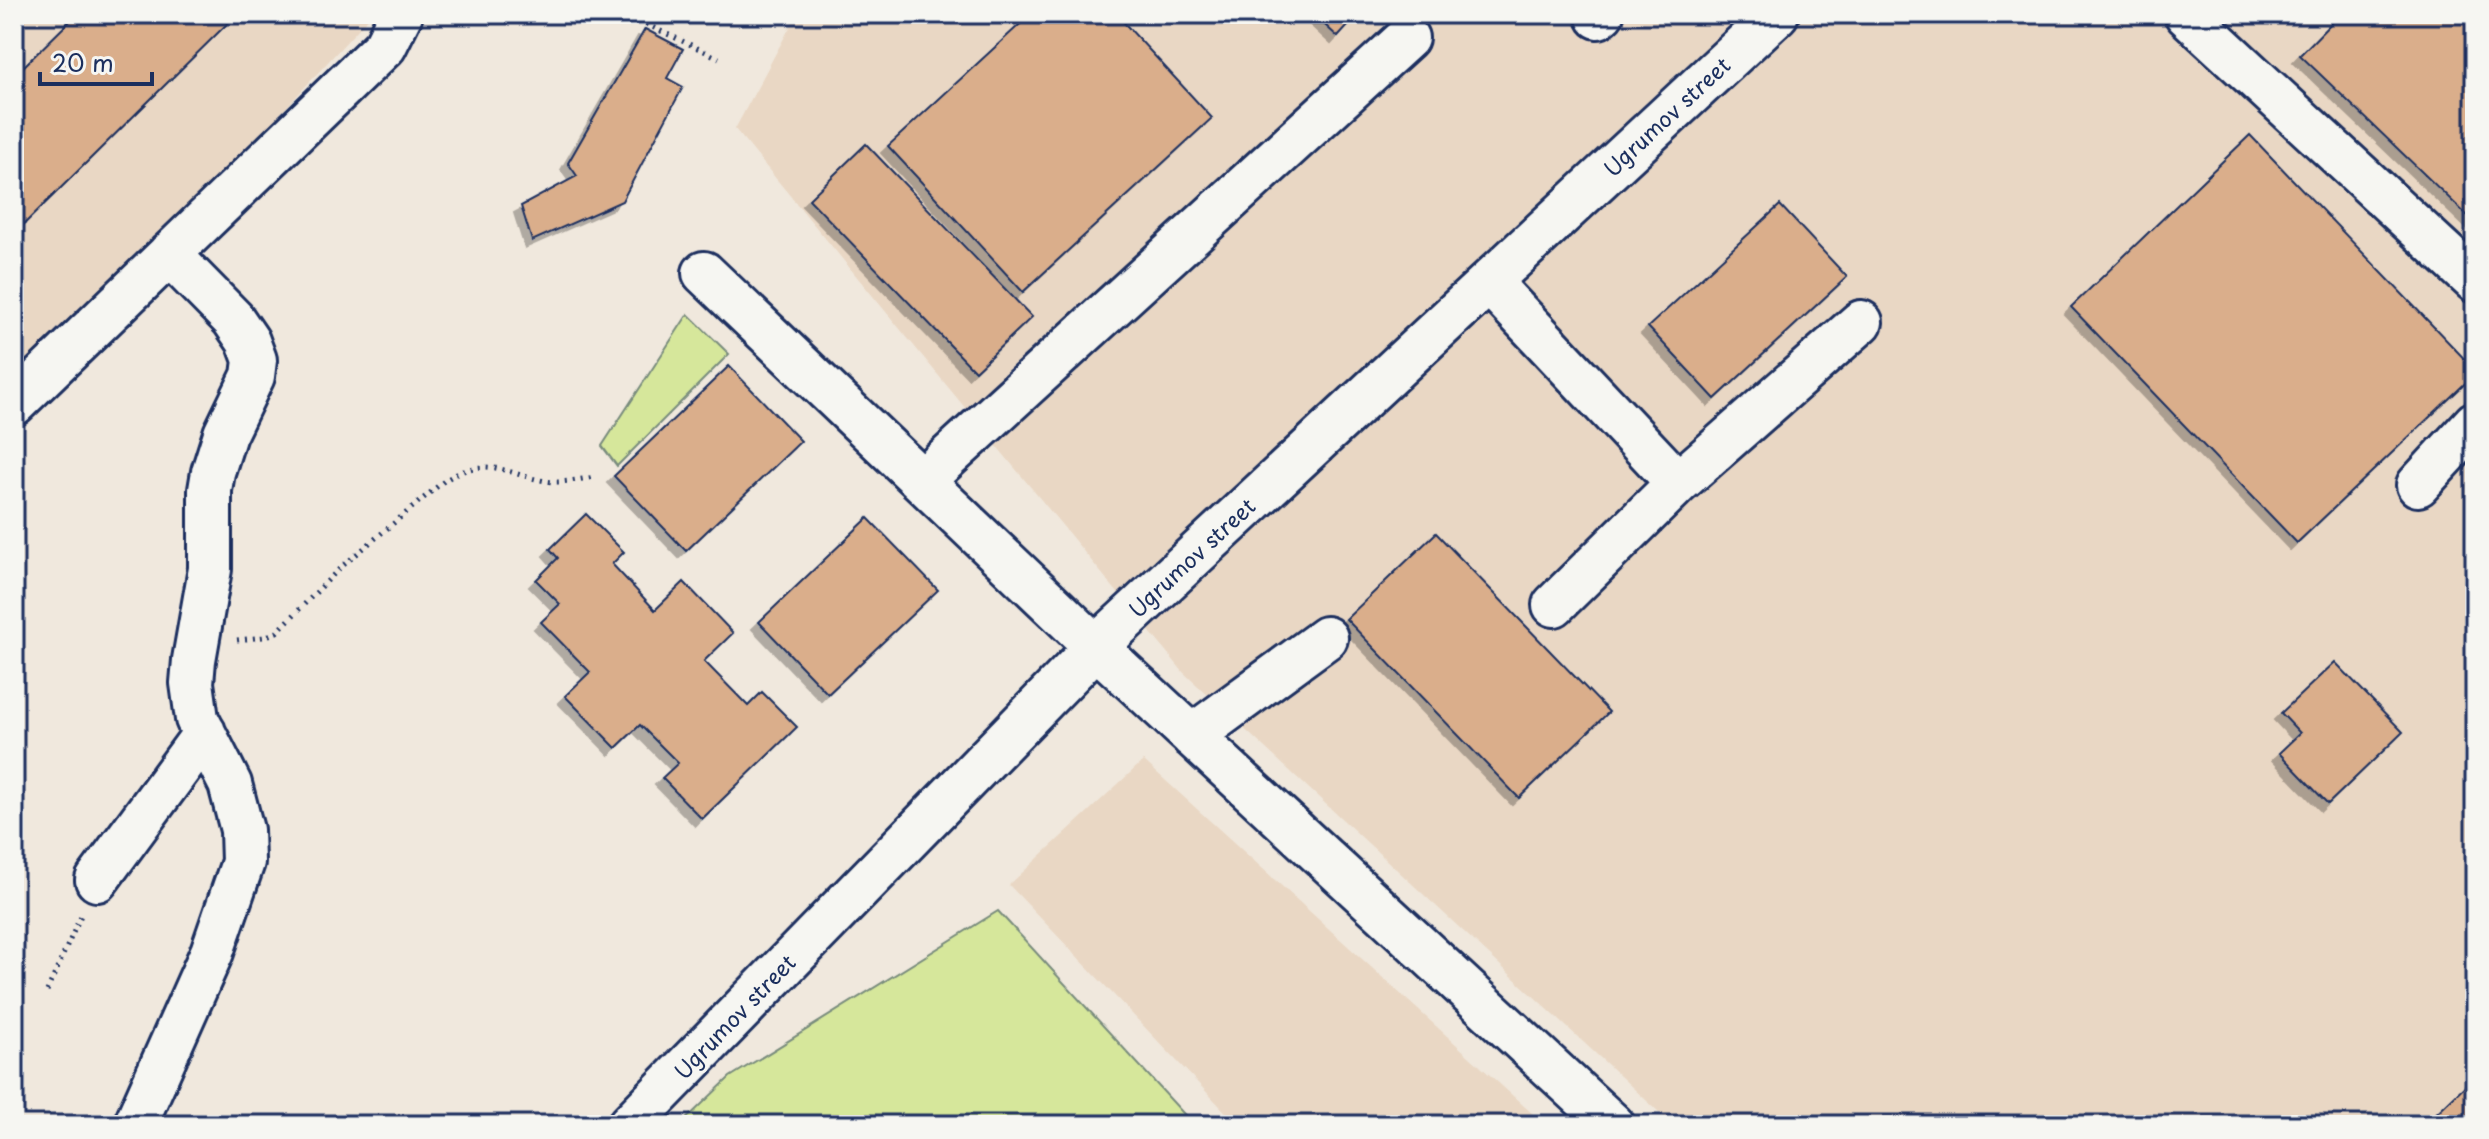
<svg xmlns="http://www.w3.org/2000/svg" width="2489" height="1139" viewBox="0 0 2489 1139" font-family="'Playpen Sans',sans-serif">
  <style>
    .built { fill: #e9d7c4 }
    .green { fill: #d6e79b; stroke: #788b7c; stroke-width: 2 }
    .building { fill: #daae8b; stroke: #1b2f5e; stroke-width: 2; filter: url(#shadow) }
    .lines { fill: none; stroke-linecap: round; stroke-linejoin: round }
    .minor-casing { stroke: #1b2f5e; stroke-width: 48 }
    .path { stroke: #1b2f5e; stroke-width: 5; stroke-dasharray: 2 6; stroke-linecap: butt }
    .minor { stroke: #f6f6f2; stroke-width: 42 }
    .labels { text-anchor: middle; stroke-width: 6; stroke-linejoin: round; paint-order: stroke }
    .street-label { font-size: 22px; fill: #1b2f5e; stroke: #f6f6f2 }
  </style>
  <defs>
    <filter id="shadow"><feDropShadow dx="-7" dy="7" stdDeviation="0" flood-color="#0004"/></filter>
  </defs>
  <rect width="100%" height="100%" fill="#f0e8dd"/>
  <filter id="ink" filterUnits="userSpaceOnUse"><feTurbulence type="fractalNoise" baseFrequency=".0125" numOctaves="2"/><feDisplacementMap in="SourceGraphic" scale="16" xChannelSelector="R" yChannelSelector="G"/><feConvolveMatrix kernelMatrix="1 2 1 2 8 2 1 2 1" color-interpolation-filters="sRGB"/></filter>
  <g filter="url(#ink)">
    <path class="built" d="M14,14H372L14,404Z
      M797,14H2475V1125H1673L1184,673L735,129Z
      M1143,761H1144L1545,1125H1238L1009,885Z"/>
    <path class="green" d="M688,314L729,354L617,466L602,446Z
      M998,911L1194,1125H680L730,1077Z"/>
    <path class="building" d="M77,14H237L14,234V76Z
      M1031,14H1116L1212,118L1023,292L888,146Z
      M1313,14H1359L1338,37Z
      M2340,14H2475V223L2300,55Z
      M645,29L683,49L667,78L683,87L622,201L532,241L521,206L577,176L568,163Z
      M2250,135L2475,370V374L2297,543L2071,307Z
      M866,144L1032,317L975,371L809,199Z
      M1780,205L1847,277L1715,399L1648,327Z
      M729,366L801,441L686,551L614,476Z
      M586,514L624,552L612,564L655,610L684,582L733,633L704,661L748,706L762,692L797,727L702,819L662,778L678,763L640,725L616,748L565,696L590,672L541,622L560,604L536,580L558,558L550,549Z
      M868,518L938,590L828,694L759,622Z
      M1436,533L1609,712L1519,798L1346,619Z
      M2335,662L2403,732L2328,804L2279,753L2300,733L2281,713Z
      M2475,1076V1125H2424Z"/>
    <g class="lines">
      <defs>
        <path id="minor" d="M2186,14L2475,281
          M1598,17L1602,14
          M704,273L1096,647L1613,1125
          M1489,282L1678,483
          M14,404L385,46L401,14
          M922,481L1407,38
          M2418,485L2475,423
          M1554,605L1678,483L1861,322
          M1192,736L1326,638
          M97,880L197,744L204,732
          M135,1125L212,952L243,862L242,830L230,784L197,719L192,683L194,660L210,569V490L213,472L225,434L253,376L255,360L248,341L233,319L169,254
          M629,1125L1096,647L1777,14"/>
      </defs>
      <use href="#minor" class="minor-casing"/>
      <path class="path" d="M624,14L719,58
        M237,640L264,637L277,632L340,568L444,481C487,454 502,473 545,481C561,484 580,479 595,477
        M47,991L82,913"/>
      <use href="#minor" class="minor"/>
    </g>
  </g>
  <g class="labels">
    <g class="street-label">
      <text transform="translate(1667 117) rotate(-43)" y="8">Ugrumov street</text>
      <text transform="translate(1192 558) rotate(-43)" y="8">Ugrumov street</text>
      <text transform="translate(735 1017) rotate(-46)" y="8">Ugrumov street</text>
    </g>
  </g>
  <rect width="2489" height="1139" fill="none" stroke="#f6f6f2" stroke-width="48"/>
  <rect x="24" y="24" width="2441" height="1091" fill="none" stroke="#1b2f5e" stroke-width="3" filter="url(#ink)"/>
  <path d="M40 72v12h112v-12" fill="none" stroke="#1b2f5e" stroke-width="4"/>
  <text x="52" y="72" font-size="24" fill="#1b2f5e" stroke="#f6f6f2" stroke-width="6" paint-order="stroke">20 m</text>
</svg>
